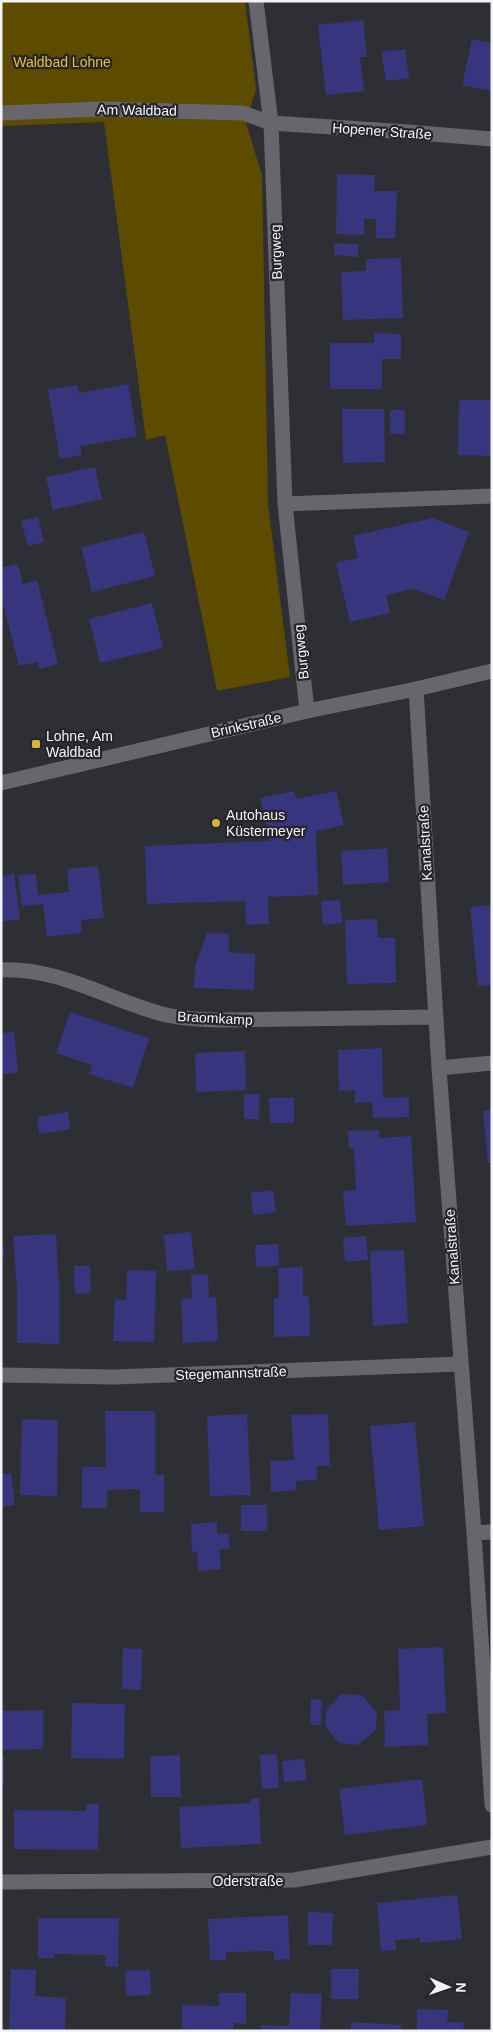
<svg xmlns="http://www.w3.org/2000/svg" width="493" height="2032" viewBox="0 0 493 2032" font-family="Arial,sans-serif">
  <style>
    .green { fill: #5d4b00 }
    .building { fill: #37357d }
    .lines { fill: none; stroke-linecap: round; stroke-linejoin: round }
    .lane { stroke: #66666c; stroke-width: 15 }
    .street { stroke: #66666c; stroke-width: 15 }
    .secondary { stroke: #66666c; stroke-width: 15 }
    .poi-dot { fill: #d7b434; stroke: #25252a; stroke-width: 2 }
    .labels { text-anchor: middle; stroke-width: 4.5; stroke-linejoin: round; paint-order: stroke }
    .park-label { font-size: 14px; fill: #e4c03a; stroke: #25252a }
    .street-label { font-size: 14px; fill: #f3f3f7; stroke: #25252a }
    .poi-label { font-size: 14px; fill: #f3f3f7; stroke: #25252a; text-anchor: start }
  </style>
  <rect width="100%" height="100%" fill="#2e2f34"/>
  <path class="green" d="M1,1H245L256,89L246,123L262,175L268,504L290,677L217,691L165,435L146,440L104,122L1,126Z"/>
  <path class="building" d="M363,20L367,57H360L364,91L326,95L318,25Z
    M472,39L492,43V91L462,85Z
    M405,49L409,78L386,81L381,52Z
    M337,174L375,175L374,191H397L395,238H376V219H364V235L336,234Z
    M334,243L358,244V257L334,255Z
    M401,258L403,318L343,320L341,272L366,271V259Z
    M374,333L401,334V359H382V389H330V343H374Z
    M128,384L137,436L80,446L82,455L60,459L48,390L77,385L79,393Z
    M459,400H492V456L458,455Z
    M342,409H384L385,462L343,463Z
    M390,410H405V434H390Z
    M95,467L102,499L53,510L46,477Z
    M38,517L44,542L28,546L21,521Z
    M432,518L469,532L444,600L413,589L386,595L390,613L350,622L336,563L358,558L353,536Z
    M144,532L155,576L92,592L81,547Z
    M18,564L23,584L37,580L58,664L39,669L38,662L19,666L1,596V568Z
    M152,603L163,648L100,663L89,619Z
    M294,791L296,799L336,791L344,825L316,831L318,895L268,897L269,924L246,925L245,901L147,904L145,846L270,841L260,798Z
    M387,848L389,882L343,885L341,851Z
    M98,866L104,918L81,920L82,933L47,937L43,904L22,906L18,875L36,874L38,895L69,892L67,869Z
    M14,874L20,919L1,922V876Z
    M340,900L342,923L323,925L321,901Z
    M492,905V985L478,986L470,907Z
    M377,919L378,938H395L396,983L347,984L345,920Z
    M207,933L229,934V952L255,954L254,990L194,988L195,966Z
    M70,1012L149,1038L133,1088L89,1074L92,1065L56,1053Z
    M14,1032L18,1073L1,1074V1033Z
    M382,1048L383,1098L409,1097V1117L373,1118L372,1102L355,1103V1090L339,1091L338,1050Z
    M245,1051L246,1090L196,1092L195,1053Z
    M244,1094H259V1119H244Z
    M269,1098H294V1123H270Z
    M492,1110V1163H488L483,1111Z
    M68,1112L70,1129L39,1134L37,1117Z
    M379,1130V1138L411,1136L416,1222L346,1226L343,1191L356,1190L354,1148H349L348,1131Z
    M273,1190L276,1212L253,1215L251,1193Z
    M191,1232L195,1269L167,1271L164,1235Z
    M1,1233L5,1257H1Z
    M56,1234L59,1287V1344L17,1343V1290L13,1236Z
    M366,1236L368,1260L345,1262L343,1238Z
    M278,1244L279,1266L256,1267L255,1245Z
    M404,1250L408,1323L373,1326L370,1251Z
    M74,1266H90L91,1293L75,1294Z
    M303,1267V1296H309L310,1336L274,1337V1298H279L278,1268Z
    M127,1270L156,1271L154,1342L113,1341L115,1299L126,1300Z
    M208,1274L209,1298L216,1297L218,1341L183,1343L181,1299L192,1298L191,1275Z
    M105,1411H155V1475H164V1512H140V1489L107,1490V1508H82V1467H106Z
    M247,1414L251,1495L210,1496L207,1416Z
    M328,1414L330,1466H317V1480L296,1481V1490L271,1492L270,1461L294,1460L291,1415Z
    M22,1419L58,1420L57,1496L20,1495Z
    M415,1422L424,1526L379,1530L370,1426Z
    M11,1473L15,1505L1,1507V1474Z
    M241,1505H267V1531H241Z
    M217,1522V1534L228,1533L230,1549H219L221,1569L198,1571L197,1551L192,1552L191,1524Z
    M443,1647L446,1713L427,1714L428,1745L385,1747L384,1711L400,1710L398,1649Z
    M123,1648L142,1649L141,1690L122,1689Z
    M341,1694L362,1695L377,1713L376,1730L357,1745L339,1743L325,1726L326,1711Z
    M311,1699L322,1700L321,1725H310Z
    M72,1703L125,1704L124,1759L71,1758Z
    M43,1710V1749L1,1750V1711Z
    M277,1754L279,1788L262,1789L260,1755Z
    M180,1755L181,1797H151L150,1756Z
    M1,1757H4V1785H1Z
    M304,1759L307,1780L284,1782L282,1761Z
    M422,1779L427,1825L345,1835L339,1789Z
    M259,1798L261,1844L181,1848L179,1807L251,1803V1799Z
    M87,1804H99L98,1850L14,1849V1810L86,1811Z
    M457,1895L462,1939L420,1943V1938L395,1940L396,1950L381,1951L377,1903Z
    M308,1912L333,1913L332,1945H308Z
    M288,1915L290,1959L274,1960V1951L226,1952V1960H210L208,1919Z
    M38,1918H119L118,1967L105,1966L106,1955L54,1954V1958H38Z
    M11,1969L36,1970L35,1996L66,1998L65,2031H9Z
    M331,1969H359L358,1999H331Z
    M150,1970L151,1995L126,1996L125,1971Z
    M219,1993H246V2024L234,2023L233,2031H182V2005L219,2006Z
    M291,1993L322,1994L320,2031H261V2025L289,2026Z
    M417,2009L448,2010L447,2022H463L464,2031H417Z
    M351,2022L401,2025V2031H351Z"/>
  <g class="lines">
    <path class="lane" d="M1,113L102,109L243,113L271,123"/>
    <path class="street" d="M256,1L271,123L285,504L307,711
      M271,123L408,132L492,139
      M285,504L492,496
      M416,689L439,1068L474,1533L492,1805
      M1,970C59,967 111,1001 166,1015C185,1019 204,1020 223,1020L435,1017
      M439,1068L492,1063
      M1,1375L114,1377L460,1364
      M474,1533L492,1532
      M1,1882L294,1880L492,1847"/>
    <path class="secondary" d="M1,783L307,711L416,689L492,671"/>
  </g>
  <g class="poi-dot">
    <rect x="31" y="739" width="10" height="10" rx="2.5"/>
    <circle cx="216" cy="823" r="5"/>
  </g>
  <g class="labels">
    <g class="park-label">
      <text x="62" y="67">Waldbad Lohne</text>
    </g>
    <g class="street-label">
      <text transform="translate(137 110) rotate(1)" y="5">Am Waldbad</text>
      <text transform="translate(382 131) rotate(4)" y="5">Hopener Straße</text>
      <text transform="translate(276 252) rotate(-92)" y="5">Burgweg</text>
      <text transform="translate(301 652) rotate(-96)" y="5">Burgweg</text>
      <text transform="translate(246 725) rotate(-13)" y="5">Brinkstraße</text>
      <text transform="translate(425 843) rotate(-93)" y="5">Kanalstraße</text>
      <text transform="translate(215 1018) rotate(3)" y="5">Braomkamp</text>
      <text transform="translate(452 1247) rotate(-94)" y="5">Kanalstraße</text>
      <text transform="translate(231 1373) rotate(-2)" y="5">Stegemannstraße</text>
      <text x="248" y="1886">Oderstraße</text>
    </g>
    <g class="poi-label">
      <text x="46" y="741">Lohne, Am<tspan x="46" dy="16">Waldbad</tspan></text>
      <text x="226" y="820">Autohaus<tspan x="226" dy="16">Küstermeyer</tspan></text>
    </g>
  </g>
  <rect width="493" height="2032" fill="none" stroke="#f3f3f7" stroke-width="5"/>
  <g transform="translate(448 1987) rotate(92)" stroke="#25252a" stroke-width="4" paint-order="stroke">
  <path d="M0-4L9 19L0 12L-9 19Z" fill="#f3f3f7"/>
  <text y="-8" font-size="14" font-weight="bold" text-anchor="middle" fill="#f3f3f7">N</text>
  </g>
</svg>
